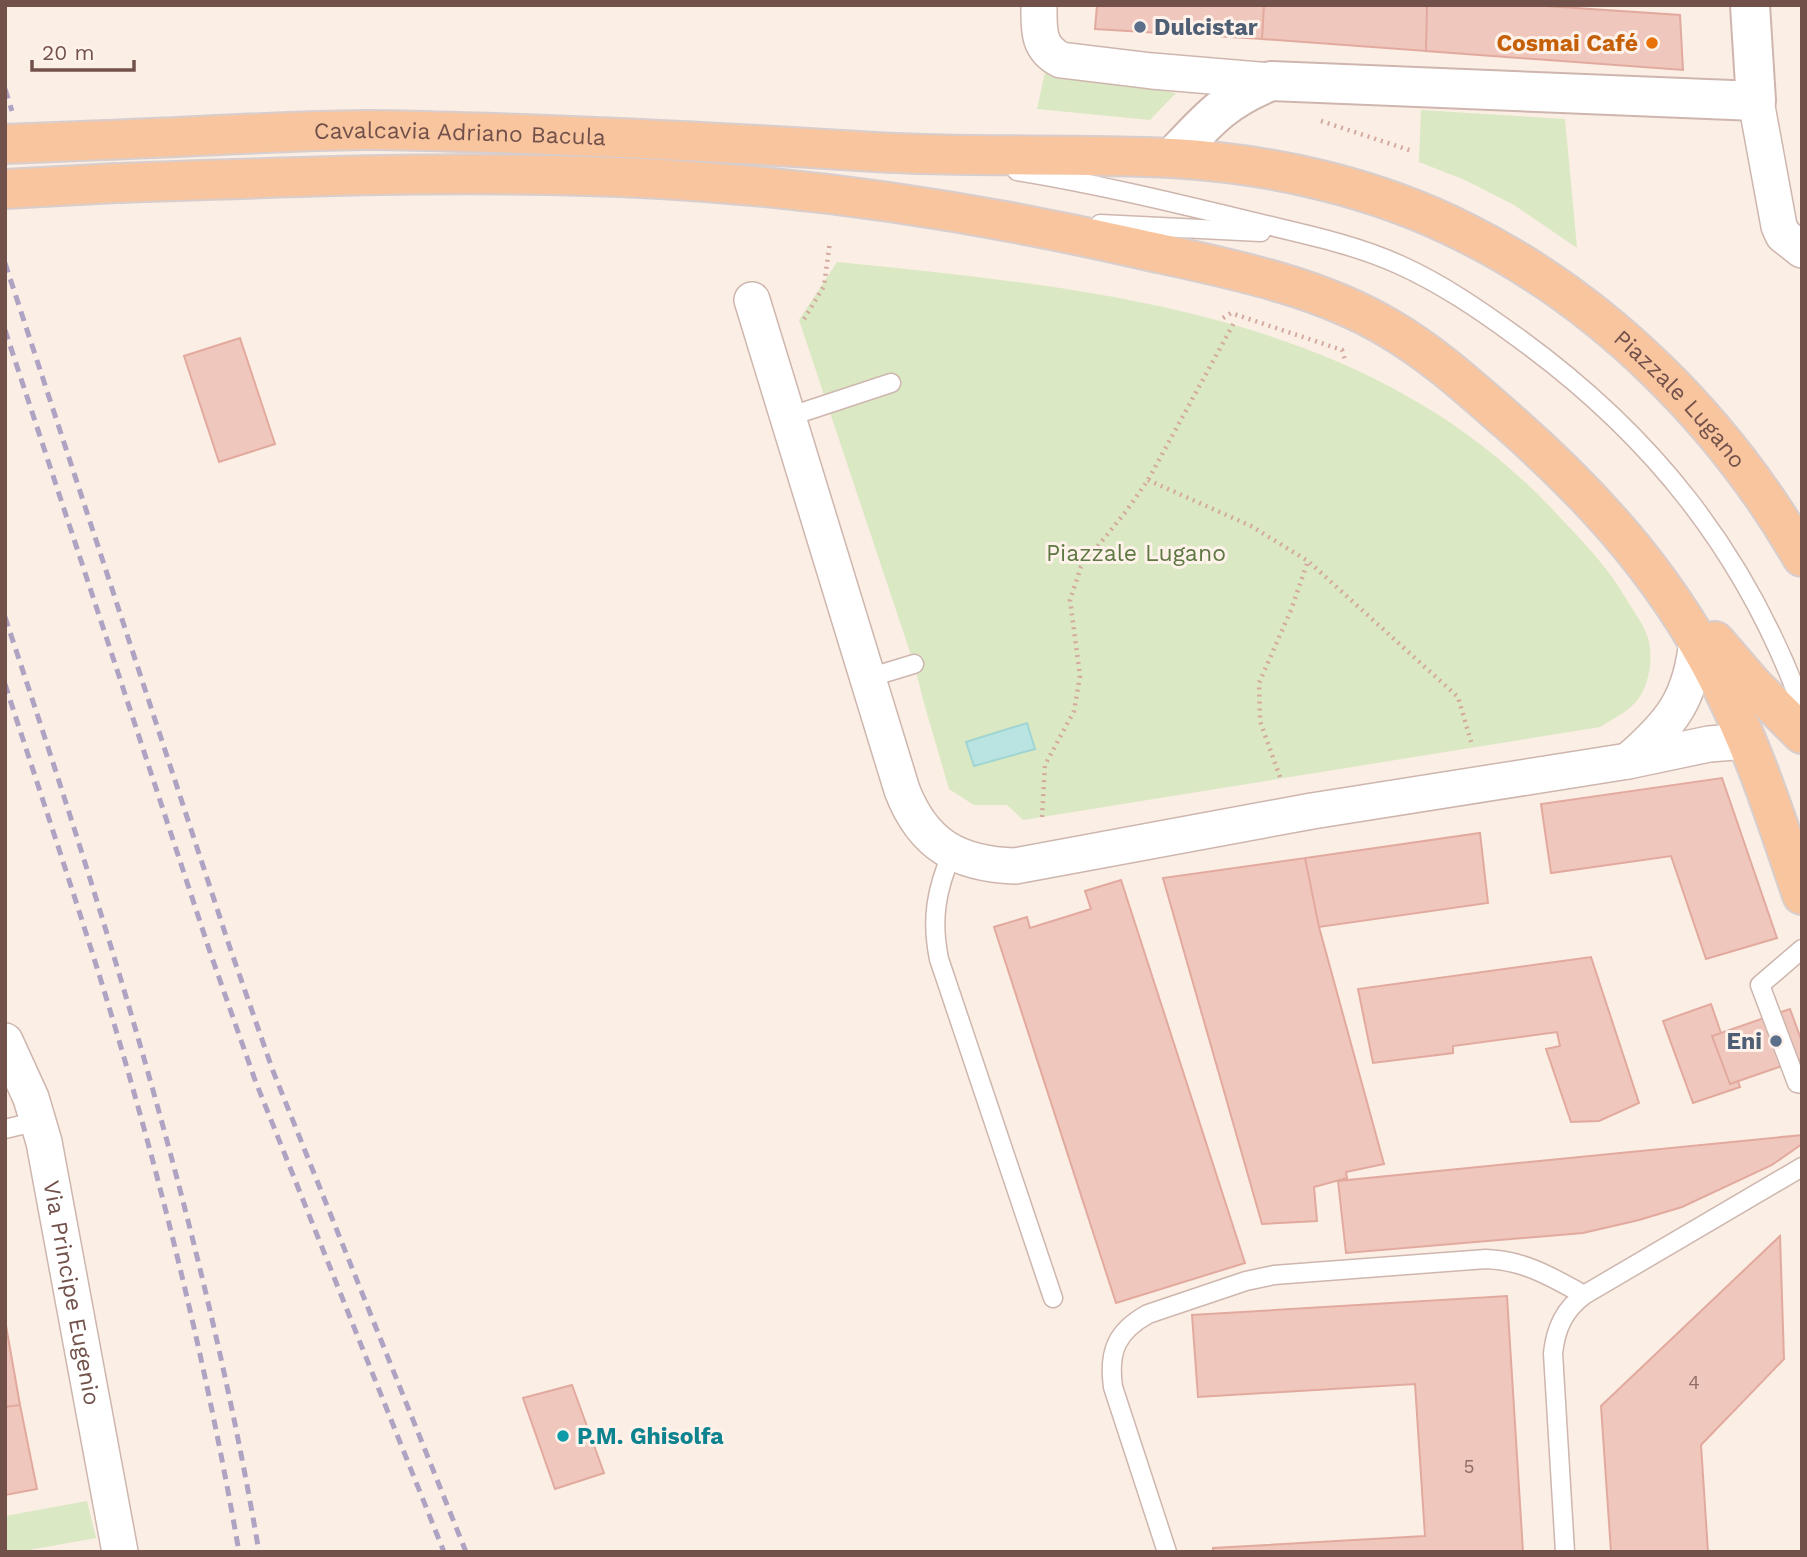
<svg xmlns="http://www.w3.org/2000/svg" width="1807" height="1557" viewBox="0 0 1807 1557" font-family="'Work Sans',sans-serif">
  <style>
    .green { fill: #dae8c3 }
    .water { fill: #bae4e2; stroke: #a0d5d3; stroke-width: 2 }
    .building { fill: #f0c7bd; stroke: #e2aa9e; stroke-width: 2 }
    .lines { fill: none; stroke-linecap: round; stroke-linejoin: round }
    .service-casing { stroke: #ceb6ae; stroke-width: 21 }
    .minor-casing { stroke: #ceb6ae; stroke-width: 38 }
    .tertiary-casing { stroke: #ceb6ae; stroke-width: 42 }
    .primary-casing { stroke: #d8cecd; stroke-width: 42 }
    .path { stroke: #d4aaa0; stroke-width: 4.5; stroke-dasharray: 2 5; stroke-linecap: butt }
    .service { stroke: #fff; stroke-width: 18 }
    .minor { stroke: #fff; stroke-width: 35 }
    .tertiary { stroke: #fff; stroke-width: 38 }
    .primary { stroke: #f8c59f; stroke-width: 38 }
    .rail { stroke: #afa3c4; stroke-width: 5; stroke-dasharray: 10 7; stroke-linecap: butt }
    .primary-bridge-casing { stroke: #d8cecd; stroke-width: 42; stroke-linecap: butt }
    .primary-bridge { stroke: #f8c59f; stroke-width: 38 }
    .service-dot { fill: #5c6f8a; stroke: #fef2ea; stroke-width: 2.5 }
    .food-dot { fill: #e8710a; stroke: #fef2ea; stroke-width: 2.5 }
    .culture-dot { fill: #0f9aa8; stroke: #fef2ea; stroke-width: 2.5 }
    .labels { text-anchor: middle; stroke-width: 6; stroke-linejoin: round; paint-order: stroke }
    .number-label { font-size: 19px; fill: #926e68 }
    .service-label { font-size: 23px; font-weight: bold; fill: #4e5e75; stroke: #fef2ea; text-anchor: start }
    .food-label { font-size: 23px; font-weight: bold; fill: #c56008; stroke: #fef2ea; text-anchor: end }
    .street-label { font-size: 23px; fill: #73514b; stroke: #fef2ea }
    .park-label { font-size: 23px; fill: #5e7843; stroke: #fef2ea }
    .culture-label { font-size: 23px; font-weight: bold; fill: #0d838f; stroke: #fef2ea; text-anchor: start }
  </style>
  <rect width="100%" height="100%" fill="#fbeee4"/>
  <path class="green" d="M1045,72L1176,93L1150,120L1037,109Z
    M1421,110L1565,119L1577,248L1514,205L1465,180L1419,162Z
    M837,262C1093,288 1368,312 1554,511C1580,539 1606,564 1625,597C1632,609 1641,620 1646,633C1655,653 1650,687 1635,703C1627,712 1611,720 1600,727L1042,817L1023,820L1007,805H974L949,789L924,703L914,664L799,320Z
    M87,1501L96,1538L18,1552H5V1516Z"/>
  <path class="water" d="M1027,723L1035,749L974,766L966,742Z"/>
  <path class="building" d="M1097,5H1264L1262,39L1095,29Z
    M1264,5H1427L1426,51L1262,39Z
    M1427,5H1531L1680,15L1683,70L1426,51Z
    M240,338L275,444L219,462L184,356Z
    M1722,778L1777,938L1706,959L1671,856L1551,873L1541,804Z
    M1480,833L1488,903L1319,927L1305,858Z
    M1305,858L1319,927L1384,1164L1346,1172L1347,1178L1314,1187L1317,1221L1262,1224L1163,878Z
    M1121,880L1245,1263L1116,1303L994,927L1027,917L1030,928L1091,909L1085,891Z
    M1591,957L1639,1103L1599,1121L1571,1122L1546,1049L1560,1046L1557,1032L1453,1046V1053L1373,1063L1358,989Z
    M1711,1004L1721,1033L1712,1036L1730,1084L1738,1081L1740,1087L1693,1103L1663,1021Z
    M1790,1009L1802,1042V1059L1730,1084L1712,1036Z
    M1802,1135V1144L1772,1165L1682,1207L1639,1220L1583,1233L1346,1253L1338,1181Z
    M1780,1236L1784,1359L1701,1445L1708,1552H1611L1601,1406Z
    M1507,1296L1523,1552H1213V1548L1425,1536L1415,1384L1198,1397L1192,1315Z
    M5,1320L20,1405L5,1407Z
    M572,1385L604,1473L555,1489L523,1398Z
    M20,1405L37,1489L5,1495V1407Z"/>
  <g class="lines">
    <defs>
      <path id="service" d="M1017,171C1097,184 1175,203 1254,222C1303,234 1354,244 1400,265C1442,284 1480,310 1517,337C1651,434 1745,551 1802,707
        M1100,224L1261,232
        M788,417L891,383
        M868,678L914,664
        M952,853C936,890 931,920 939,959L1053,1298
        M1802,949L1760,985L1797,1083L1802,1084
        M5,1129L38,1121
        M1167,1552L1113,1387C1108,1351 1117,1331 1148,1314L1246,1281L1274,1275L1486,1259C1523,1260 1552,1277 1584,1295
        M1565,1552L1553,1353C1556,1328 1564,1310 1584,1295L1802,1167"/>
      <g id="minor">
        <path d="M1039,5C1039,29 1037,48 1061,60L1152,71L1271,81"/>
        <path d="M1756,101L1779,226L1783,235L1802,250"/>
        <path d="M752,300L902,790C923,845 958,864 1015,866L1312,811L1628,761L1709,744L1747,741"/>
        <path d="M1628,761C1672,723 1691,699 1697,640"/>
        <path id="s1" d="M5,1041L31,1098L44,1142L120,1552"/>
      </g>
      <path id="tertiary" d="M1172,158C1207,121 1222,101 1271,81L1756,101L1750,5"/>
      <g id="primary">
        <path id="s2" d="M106,140C192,137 279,131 365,130C409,130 452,132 495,133C622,137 748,144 875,152C974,158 1073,153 1172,158C1272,164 1376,187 1466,233C1606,303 1724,422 1802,557"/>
        <path d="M116,183C297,177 479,169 661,179C819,188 977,212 1131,247C1216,266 1314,283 1390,329C1433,354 1471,389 1509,422C1600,502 1675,587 1727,697C1758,761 1779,828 1802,895"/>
        <path d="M1715,641L1752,684L1802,734"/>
      </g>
    </defs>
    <use href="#service" class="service-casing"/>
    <use href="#minor" class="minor-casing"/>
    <use href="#tertiary" class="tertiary-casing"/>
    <use href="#primary" class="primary-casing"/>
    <path class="path" d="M1321,121L1412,151
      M1223,318L1231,313L1342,350L1345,360
      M804,319L824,286L830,241
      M1148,480L1251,526L1308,561L1458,697L1472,745
      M1280,777L1260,721L1259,683L1291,610L1308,561
      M1042,817L1045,765L1074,711L1080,676L1070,600L1081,567L1127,510L1148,480L1235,321"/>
    <use href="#service" class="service"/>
    <use href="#minor" class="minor"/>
    <use href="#tertiary" class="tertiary"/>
    <use href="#primary" class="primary"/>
    <path class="rail" d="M5,89L12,111
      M5,263L229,945L273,1071L466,1552
      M5,330L210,952L255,1080L444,1552
      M5,617C107,923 205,1233 259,1552
      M5,684C36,780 68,875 98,971C157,1161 205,1356 239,1552"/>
    <defs>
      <path id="primary-bridge" d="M5,144L106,140
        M5,189L116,183"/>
    </defs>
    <use href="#primary-bridge" class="primary-bridge-casing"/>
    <use href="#primary-bridge" class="primary-bridge"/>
  </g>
  <g class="service-dot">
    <circle cx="1140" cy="27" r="7"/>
    <circle cx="1776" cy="1041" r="7"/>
  </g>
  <circle class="food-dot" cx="1652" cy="43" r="7"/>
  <circle class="culture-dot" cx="563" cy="1436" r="7"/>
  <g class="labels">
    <g class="number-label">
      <text x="1694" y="1389">4</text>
      <text x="1469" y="1473">5</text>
    </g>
    <g class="service-label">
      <text x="1154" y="35">Dulcistar</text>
      <text x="1762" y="1049" text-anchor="end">Eni</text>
    </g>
    <g class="food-label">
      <text x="1638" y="51">Cosmai Café</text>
    </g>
    <g class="street-label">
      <text dy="8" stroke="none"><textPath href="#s2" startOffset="354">Cavalcavia Adriano Bacula</textPath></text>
      <text dy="8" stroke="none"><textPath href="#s2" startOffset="1645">Piazzale Lugano</textPath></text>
      <text dy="8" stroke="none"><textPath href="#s1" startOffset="262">Via Principe Eugenio</textPath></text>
    </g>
    <g class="park-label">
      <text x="1136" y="561">Piazzale Lugano</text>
    </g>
    <g class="culture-label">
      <text x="577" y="1444">P.M. Ghisolfa</text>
    </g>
  </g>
  <rect width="1807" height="1557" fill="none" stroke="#73514b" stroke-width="14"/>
  <path d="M32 60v10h102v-10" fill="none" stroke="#73514b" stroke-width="3.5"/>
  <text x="42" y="60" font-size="21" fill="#73514b" stroke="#fef2ea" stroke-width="5" paint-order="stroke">20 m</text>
</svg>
